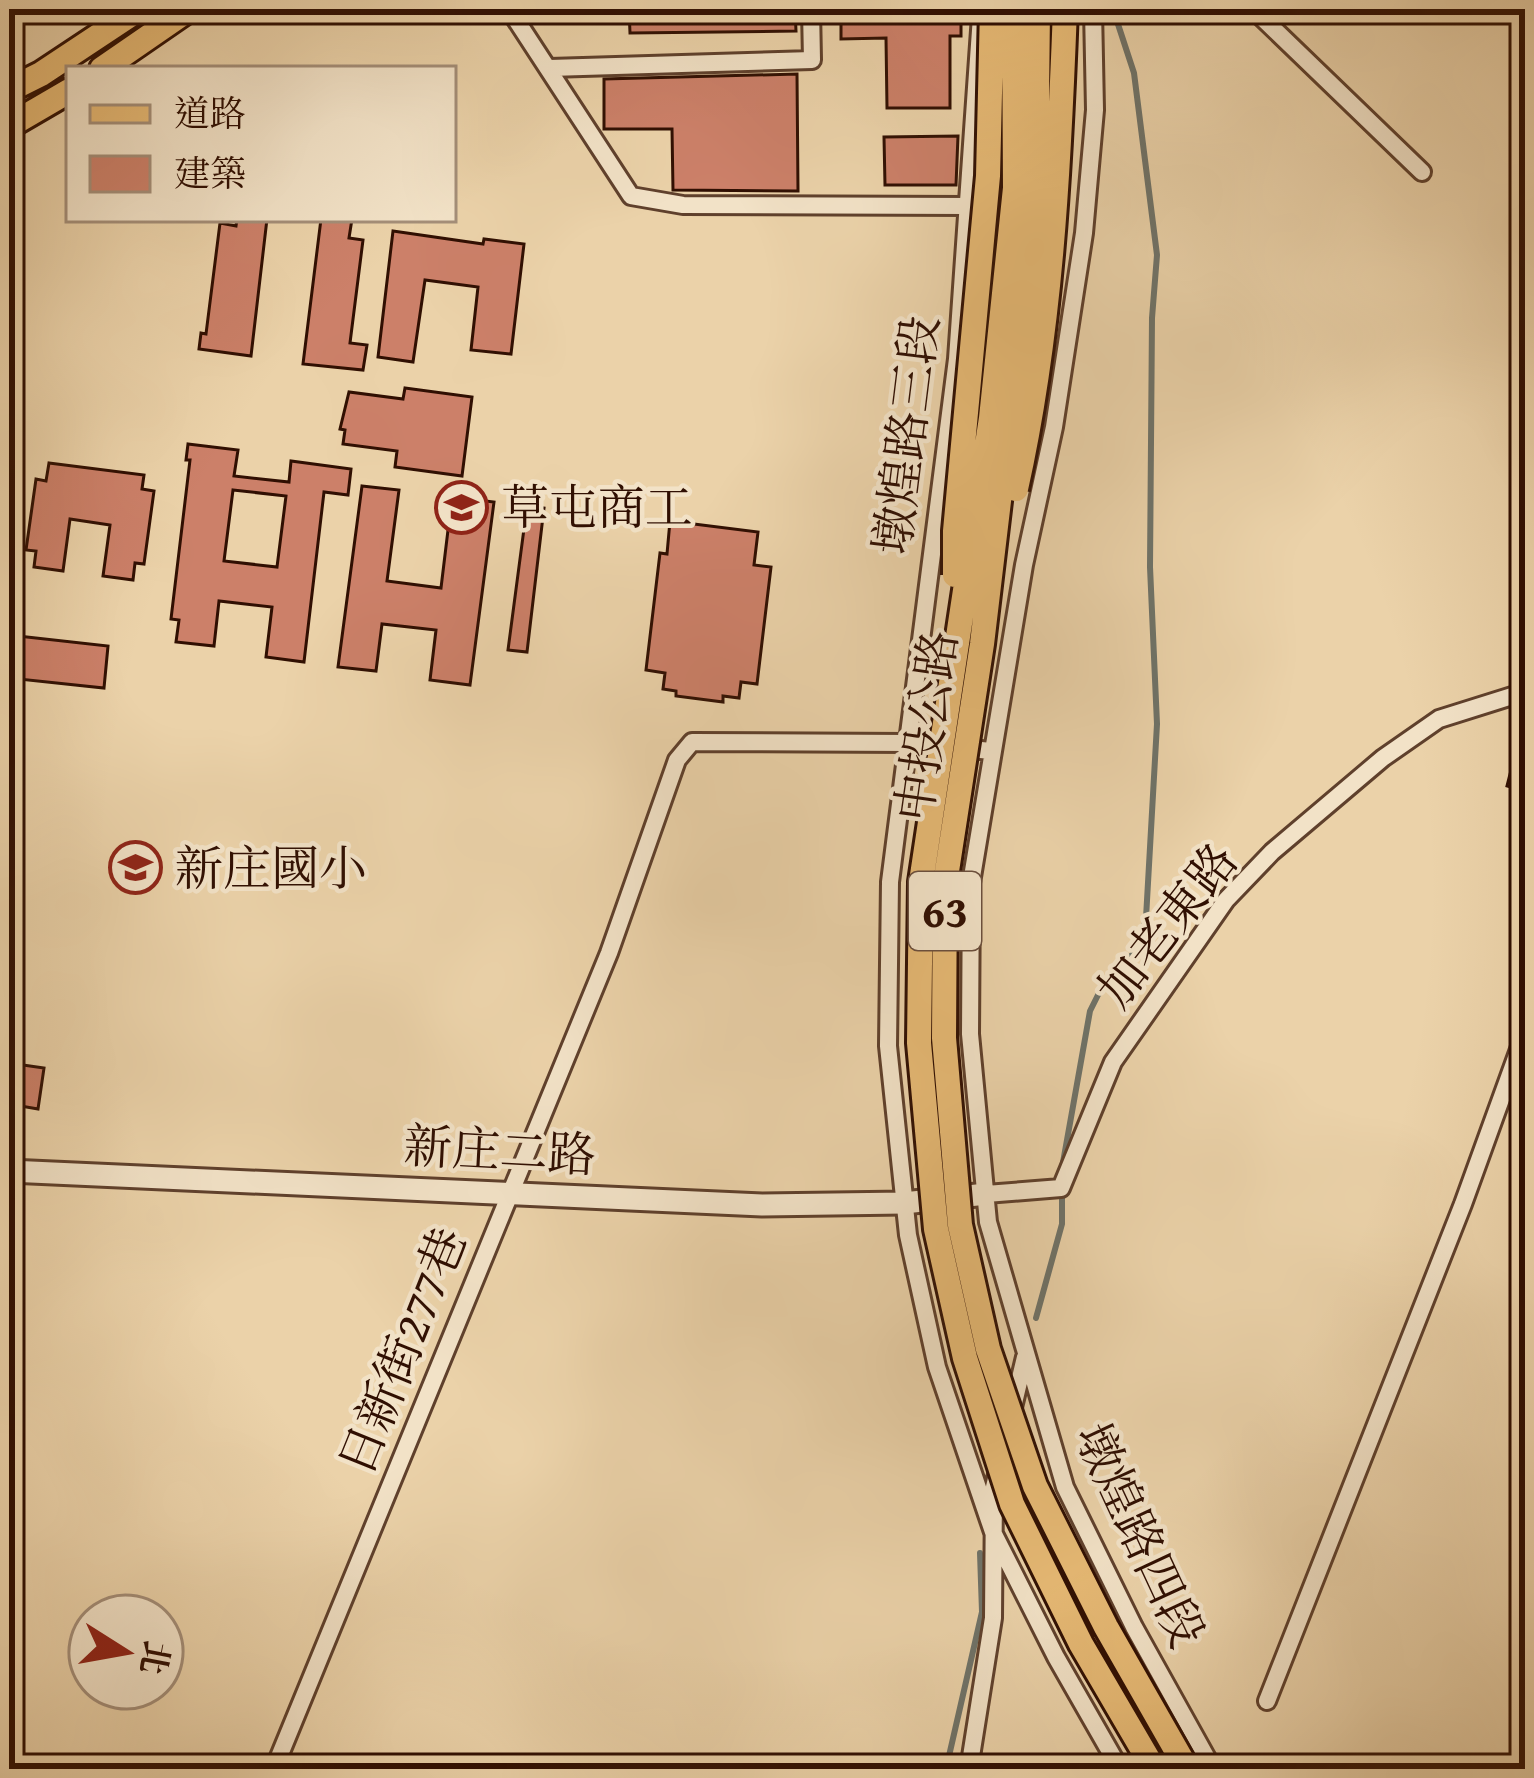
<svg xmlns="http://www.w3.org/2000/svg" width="1534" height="1778" viewBox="0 0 1534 1778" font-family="'Gentium Book Plus','Noto Serif TC',serif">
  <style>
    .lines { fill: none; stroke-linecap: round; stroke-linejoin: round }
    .stream { stroke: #6f7369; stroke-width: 6 }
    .building { fill: #cc8069; stroke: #300f02; stroke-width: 3; fill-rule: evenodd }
    .minor-casing { stroke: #5f402c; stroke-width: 22 }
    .tertiary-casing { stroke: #5f402c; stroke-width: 27 }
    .primary-casing { stroke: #300f02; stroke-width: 30 }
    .minor { stroke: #f2e2c7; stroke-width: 16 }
    .tertiary { stroke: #f2e2c7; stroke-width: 21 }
    .primary { stroke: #e6b974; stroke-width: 24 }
    .primary-bridge-casing { stroke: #300f02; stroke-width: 30; stroke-linecap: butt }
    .primary-bridge { stroke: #e6b974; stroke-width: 24 }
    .labels { text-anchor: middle; stroke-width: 9; stroke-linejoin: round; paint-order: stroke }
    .shield { fill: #f2e2c7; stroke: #6a4e3d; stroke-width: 3 }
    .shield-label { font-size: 45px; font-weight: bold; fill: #300f02 }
    .street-label { font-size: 48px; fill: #300f02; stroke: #f2e2c7 }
    .poi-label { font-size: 48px; fill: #300f02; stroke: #f2e2c7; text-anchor: start }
  </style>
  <rect width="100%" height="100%" fill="#ebd2a9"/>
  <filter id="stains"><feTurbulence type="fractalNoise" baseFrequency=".00167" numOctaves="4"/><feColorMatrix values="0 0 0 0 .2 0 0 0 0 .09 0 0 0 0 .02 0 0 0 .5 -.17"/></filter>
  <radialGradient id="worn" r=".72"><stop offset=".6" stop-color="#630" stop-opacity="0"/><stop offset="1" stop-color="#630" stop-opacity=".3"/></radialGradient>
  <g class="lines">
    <path class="stream" d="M1062,1168L1090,1011L1099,993L1138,948L1146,918L1157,724L1150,567L1152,318L1157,255L1134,73L1113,9
      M1036,1318L1062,1224V1193
      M946,1769L982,1612L980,1553"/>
  </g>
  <path class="building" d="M629,9H795L796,31L630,33Z
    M841,9H961V36H950V108H887L886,38L841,39Z
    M797,74L798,191L673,190L672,129H604V79Z
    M958,136L956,185H885L884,137Z
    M237,219H267L251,356L199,349L201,333L206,334L220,223L236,226Z
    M321,219H352L349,238L363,240L350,343L367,345L363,370L303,364Z
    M393,231L483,244L484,239L524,244L511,354L471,350L478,287L425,280L413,362L378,357Z
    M405,388L472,397L462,476L395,467L397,451L343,444L345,430L340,429L349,392L403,399Z
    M188,444L238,450L234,476L289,482L291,461L351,469L348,495L324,492L304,662L266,657L272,607L219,601L214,646L176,642L179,620L171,619L190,460H186ZM233,490L286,496L277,567L224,561Z
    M49,463L144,475L142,489L154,491L144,564L135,563L133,580L103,576L110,525L70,519L63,571L34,567L36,551L26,550L36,479L46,481Z
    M362,486L399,490L387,581L441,588L452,497L494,502L470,685L430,680L436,630L382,624L376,671L338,667Z
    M527,506L544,508L527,652L508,650Z
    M670,521L758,532L754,565L771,567L757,684L741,682L739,698L723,696V702L676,696V691L663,689L665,673L646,670L660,553L667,554Z
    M9,635L108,646L104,688L9,678Z
    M1520,735L1525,736V791L1507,786Z
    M9,1063L44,1068L38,1109L9,1104Z"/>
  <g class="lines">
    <defs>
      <path id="minor" d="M509,9L631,196L683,205L968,206
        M1093,9L1095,110L1084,233L1054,427L1024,565L971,883L970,1034L988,1222L1065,1487L1134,1627L1213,1769
        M1253,9L1422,172
        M981,16L957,359L890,882L888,1046L908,1235L937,1367L993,1532L1056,1657L1120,1769
        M550,68L812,60L811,9
        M986,1194L1061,1188L1113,1062L1226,900L1272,852L1383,758L1439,719L1525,692
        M1267,1701L1463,1204L1525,1033
        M274,1769L609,953L677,760L692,742L909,743L991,751
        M969,1769L993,1618L994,1487L1025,1357"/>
      <path id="tertiary" d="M9,1171L762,1205L904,1203L986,1194"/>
      <path id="primary" d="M102,69L189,9
        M9,90L41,74L139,9
        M9,126L69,91"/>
    </defs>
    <use href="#minor" class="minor-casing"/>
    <use href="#tertiary" class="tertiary-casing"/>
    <use href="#primary" class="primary-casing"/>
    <use href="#minor" class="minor"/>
    <use href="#tertiary" class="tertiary"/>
    <use href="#primary" class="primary"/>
    <defs>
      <path id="primary-bridge" d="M1014,9L1015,188L991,418L921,882L919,1043L936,1229L965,1358L1012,1504L1081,1644L1154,1769
        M1038,9L1036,190L982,644L945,884L944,1038L960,1225L988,1349L1035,1486L1106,1627L1187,1769
        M1016,489C1051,332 1059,170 1065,9
        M955,575V531L988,176L992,9"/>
    </defs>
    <use href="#primary-bridge" class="primary-bridge-casing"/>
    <use href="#primary-bridge" class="primary-bridge"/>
  </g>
  <defs>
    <symbol id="school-ring" viewBox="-11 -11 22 22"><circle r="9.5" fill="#f2e2c7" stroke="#8f2418" stroke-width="1.5"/><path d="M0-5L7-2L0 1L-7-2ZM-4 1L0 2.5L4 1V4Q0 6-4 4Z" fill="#8f2418"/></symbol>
  </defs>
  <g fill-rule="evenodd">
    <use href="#school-ring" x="432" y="478" width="59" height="59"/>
    <use href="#school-ring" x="106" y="838" width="59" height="59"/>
  </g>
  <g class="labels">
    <rect class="shield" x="909" y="872" width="72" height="78" rx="9"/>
    <g class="shield-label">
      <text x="945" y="927">63</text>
    </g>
    <g class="street-label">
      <text transform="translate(906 435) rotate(-83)" y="17">墩煌路三段</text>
      <text transform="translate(926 726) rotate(-82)" y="17">中投公路</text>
      <text transform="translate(1167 925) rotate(-52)" y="17">加老東路</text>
      <text transform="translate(500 1150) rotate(3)" y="17">新庄二路</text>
      <text transform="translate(402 1351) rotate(-68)" y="17">日新街277巷</text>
      <text transform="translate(1140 1535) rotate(65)" y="17">墩煌路四段</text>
    </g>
    <g class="poi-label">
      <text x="501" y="524">草屯商工</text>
      <text x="175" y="885">新庄國小</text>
    </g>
  </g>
  <rect width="1534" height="1778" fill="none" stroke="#ebd2a9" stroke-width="48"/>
  <rect x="12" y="12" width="1510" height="1754" fill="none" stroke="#300f02" stroke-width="6"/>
  <rect x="24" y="24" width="1486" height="1730" fill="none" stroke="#300f02" stroke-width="3"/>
  <rect x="66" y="66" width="390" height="156" fill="#f2e2c7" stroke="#a48e78" stroke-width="3"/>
  <rect x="90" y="105" width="60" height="18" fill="#e6b974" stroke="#a48e78" stroke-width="3"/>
  <text x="174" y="126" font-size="36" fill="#300f02">道路</text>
  <rect x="90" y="156" width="60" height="36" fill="#cc8069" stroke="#a48e78" stroke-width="3"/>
  <text x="174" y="186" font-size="36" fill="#300f02">建築</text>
  <g transform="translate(126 1652) rotate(101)"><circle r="57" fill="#f2e2c7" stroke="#a48e78" stroke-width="3"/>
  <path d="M0-9L21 45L0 30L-21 45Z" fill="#8f2418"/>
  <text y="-18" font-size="33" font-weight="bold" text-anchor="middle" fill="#300f02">北</text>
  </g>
  <rect width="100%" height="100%" filter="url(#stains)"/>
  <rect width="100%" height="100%" fill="url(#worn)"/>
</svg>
